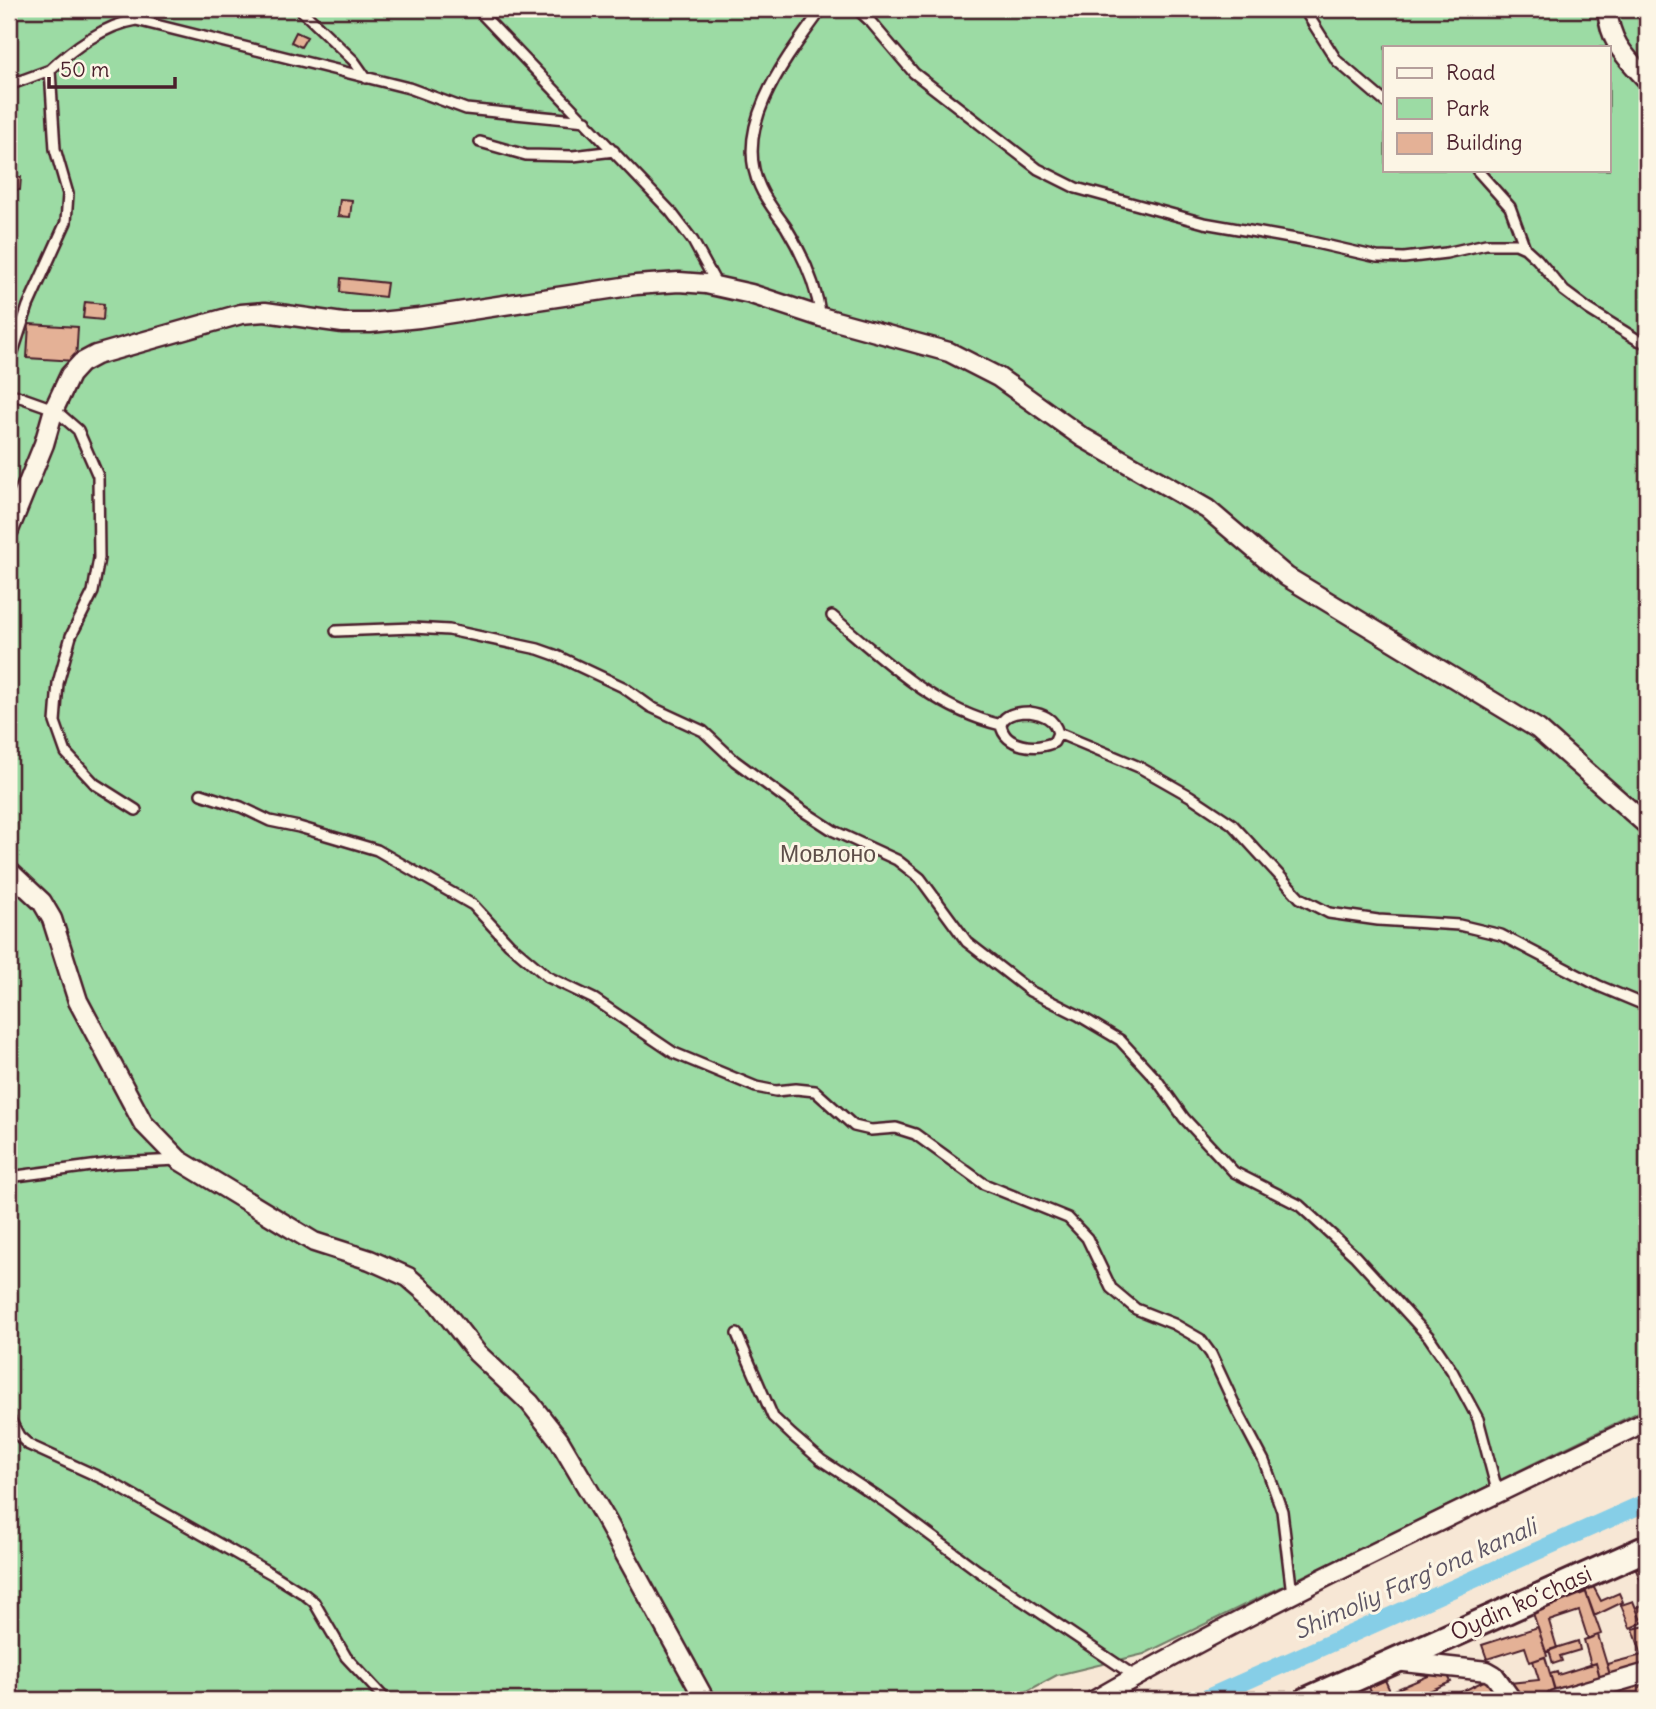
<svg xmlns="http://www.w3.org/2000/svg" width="1656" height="1709" viewBox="0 0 1656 1709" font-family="Delius,sans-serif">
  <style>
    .green { fill: #9cdba4; stroke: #737d68; stroke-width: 2; fill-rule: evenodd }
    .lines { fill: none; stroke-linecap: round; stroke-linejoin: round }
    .canal { stroke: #86cee7; stroke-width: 18 }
    .building { fill: #e4b196; stroke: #4a1f2b; stroke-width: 2 }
    .lane-casing { stroke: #4a1f2b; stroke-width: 14 }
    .street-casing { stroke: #4a1f2b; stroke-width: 23 }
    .secondary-casing { stroke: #4a1f2b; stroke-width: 30 }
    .lane { stroke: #fcf5e5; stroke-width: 9 }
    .street { stroke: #fcf5e5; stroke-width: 18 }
    .secondary { stroke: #fcf5e5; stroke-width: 24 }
    .labels { text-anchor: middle; stroke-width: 6; stroke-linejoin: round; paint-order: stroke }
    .park-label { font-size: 23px; fill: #5e4e49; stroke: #fcf5e5 }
    .street-label { font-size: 23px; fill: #4a1f2b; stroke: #fcf5e5 }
    .water-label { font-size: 24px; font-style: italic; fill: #5c5463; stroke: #fcf5e5 }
  </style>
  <rect width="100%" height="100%" fill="#f7e7d5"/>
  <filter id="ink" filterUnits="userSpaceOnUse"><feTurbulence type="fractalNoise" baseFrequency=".0143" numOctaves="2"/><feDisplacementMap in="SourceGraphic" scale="14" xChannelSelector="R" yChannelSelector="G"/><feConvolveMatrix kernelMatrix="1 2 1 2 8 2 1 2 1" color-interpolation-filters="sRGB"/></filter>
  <g filter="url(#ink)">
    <path class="green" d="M9,9H1647V1408L1144,1654L1057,1675L1011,1700H9ZM1385,47H1609V170H1385Z"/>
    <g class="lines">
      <path class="canal" d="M1203,1700L1647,1502"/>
    </g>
    <path class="building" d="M296,32L307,37L301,47L291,42Z
      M9,177H21L20,190H9Z
      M340,199L352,200L350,217L338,216Z
      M341,278L387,283L385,297L340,292Z
      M85,302L104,304L103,320L83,318Z
      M29,324L78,327L76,361L27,358Z
      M1647,1564V1594L1636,1570Z
      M1593,1586L1601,1601L1619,1593L1623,1602L1594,1616L1585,1590Z
      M1586,1592L1601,1634L1588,1639L1579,1611L1549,1621L1557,1648L1546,1652L1533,1613Z
      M1633,1601L1642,1623L1630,1628L1621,1605Z
      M1647,1603V1621L1642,1623L1636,1608Z
      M1645,1626L1647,1667L1610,1675L1607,1664L1642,1655L1633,1629Z
      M1538,1627L1547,1656L1530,1662L1525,1647L1487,1659L1482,1645Z
      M1598,1635L1610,1675L1600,1678L1596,1663L1591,1665L1584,1640Z
      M1578,1641L1580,1650L1560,1656L1562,1661L1553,1664L1549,1650Z
      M1545,1657L1556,1693L1513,1696L1510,1683L1539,1680L1533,1661Z
      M1596,1663L1600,1678L1555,1692L1550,1674L1557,1672L1558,1675Z
      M1445,1669L1451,1682L1407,1700H1394L1390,1692Z
      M1647,1675V1693L1623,1700L1616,1684Z
      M1494,1676L1502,1700H1488L1486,1693L1473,1700H1456L1455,1695Z
      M1385,1680L1394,1700H1374L1369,1687Z
      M1616,1684L1623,1700H1567Z"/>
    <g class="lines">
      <defs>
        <path id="lane" d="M136,9V20L409,88L466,109L586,121
          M300,9L354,61L366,78
          M477,9L671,212L693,241L717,285
          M857,9L870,21L914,73L1038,169L1076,188L1204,223L1307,241L1377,257L1404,258L1446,253L1486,244H1516L1525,248L1537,259L1564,291L1588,309L1638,340L1647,343
          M1304,9L1337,61L1385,102
          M50,70C73,48 105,25 136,20
          M9,85L50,70L55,149L68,194L66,222L28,306L9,364
          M480,142L526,155L573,156L614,151
          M1477,170L1510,207L1525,248
          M821,317C816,284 803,255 786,227C777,214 766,201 760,187C731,126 788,56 822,9
          M9,393L54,409L78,430L98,476L99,558L93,592L71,636L58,683L55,722L66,753L95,784L136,810
          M832,616C883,659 933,709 1001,725
          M336,631L413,628L449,630L538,649L555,655L623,687L651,707L703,731L735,761L800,809L834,831L897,860L920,878L967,942L1030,991L1078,1015L1120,1040L1157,1080L1184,1118L1234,1172L1299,1205L1355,1256L1429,1337L1452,1371L1478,1419L1498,1494
          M1029,712C1043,714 1054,718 1058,733L1054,742C1037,751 1004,747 1001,725C1004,713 1019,712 1029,712Z
          M1058,733L1139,767L1190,796L1232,824L1300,898L1329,913L1378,920L1459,925L1501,935L1599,986L1647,1006
          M201,794L241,807L270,821L299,827L377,850L473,905L509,944L548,977L594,999L674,1053L756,1087L776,1091L796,1089L815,1091L854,1126L871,1130L896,1128L915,1134L984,1184L1068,1218L1087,1238L1111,1288L1136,1309L1174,1324L1200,1339L1211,1354L1237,1410L1264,1461L1282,1511L1292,1594
          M9,1177L114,1163L178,1160
          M737,1334L773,1417L792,1435L821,1460L891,1506L977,1570L1136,1677
          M9,1418L19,1436L29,1445L110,1482L272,1574L304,1594L314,1602L346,1657L386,1700"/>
        <path id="street" d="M1607,9C1610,43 1625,56 1647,80
          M9,530L44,444L54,409L70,375L81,363L96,355L241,314L265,312L343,323H370L419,318L636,285L679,282L706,284L751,294L821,317L949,352L998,377L1082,437L1207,509L1287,577L1538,729L1647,825
          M9,871L42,902L52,919L78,1001L143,1123L179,1160L314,1242L370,1260L408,1277L437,1302L477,1353L530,1403L559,1440L605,1518L705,1700
          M1395,1661L1487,1671L1494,1675L1512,1700
          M1095,1700C1274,1597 1462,1511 1647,1421
          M1555,1700L1647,1673"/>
        <path id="secondary" d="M1307,1700L1647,1548"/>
      </defs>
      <use href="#lane" class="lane-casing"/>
      <use href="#street" class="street-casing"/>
      <use href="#secondary" class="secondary-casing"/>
      <use href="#lane" class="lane"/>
      <use href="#street" class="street"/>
      <use href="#secondary" class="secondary"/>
    </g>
  </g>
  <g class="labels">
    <g class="park-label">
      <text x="828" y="862">Мовлоно</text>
    </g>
    <g class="street-label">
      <text transform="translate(1521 1603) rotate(-24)" y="8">Oydin koʻchasi</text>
    </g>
    <g class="water-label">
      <text transform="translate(1415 1579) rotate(-24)" y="8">Shimoliy Fargʻona kanali</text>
    </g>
  </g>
  <rect width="1656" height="1709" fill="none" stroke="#fcf5e5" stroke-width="35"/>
  <rect x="18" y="18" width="1621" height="1674" fill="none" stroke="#4a1f2b" stroke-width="2.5" filter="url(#ink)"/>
  <rect x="1383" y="46" width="228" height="126" fill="#fcf5e5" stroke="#b59f9b" stroke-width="2"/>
  <rect x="1397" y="68" width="35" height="10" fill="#fcf5e5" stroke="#b59f9b" stroke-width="2"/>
  <text x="1446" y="80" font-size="21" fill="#4a1f2b">Road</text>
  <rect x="1397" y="98" width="35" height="21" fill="#9cdba4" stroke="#b59f9b" stroke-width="2"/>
  <text x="1446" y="116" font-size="21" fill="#4a1f2b">Park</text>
  <rect x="1397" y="133" width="35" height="21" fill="#e4b196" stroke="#b59f9b" stroke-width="2"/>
  <text x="1446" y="150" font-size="21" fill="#4a1f2b">Building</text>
  <path d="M49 77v10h126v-10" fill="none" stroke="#4a1f2b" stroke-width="3.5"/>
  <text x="60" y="77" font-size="21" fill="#4a1f2b" stroke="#fcf5e5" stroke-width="5" paint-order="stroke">50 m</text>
</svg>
